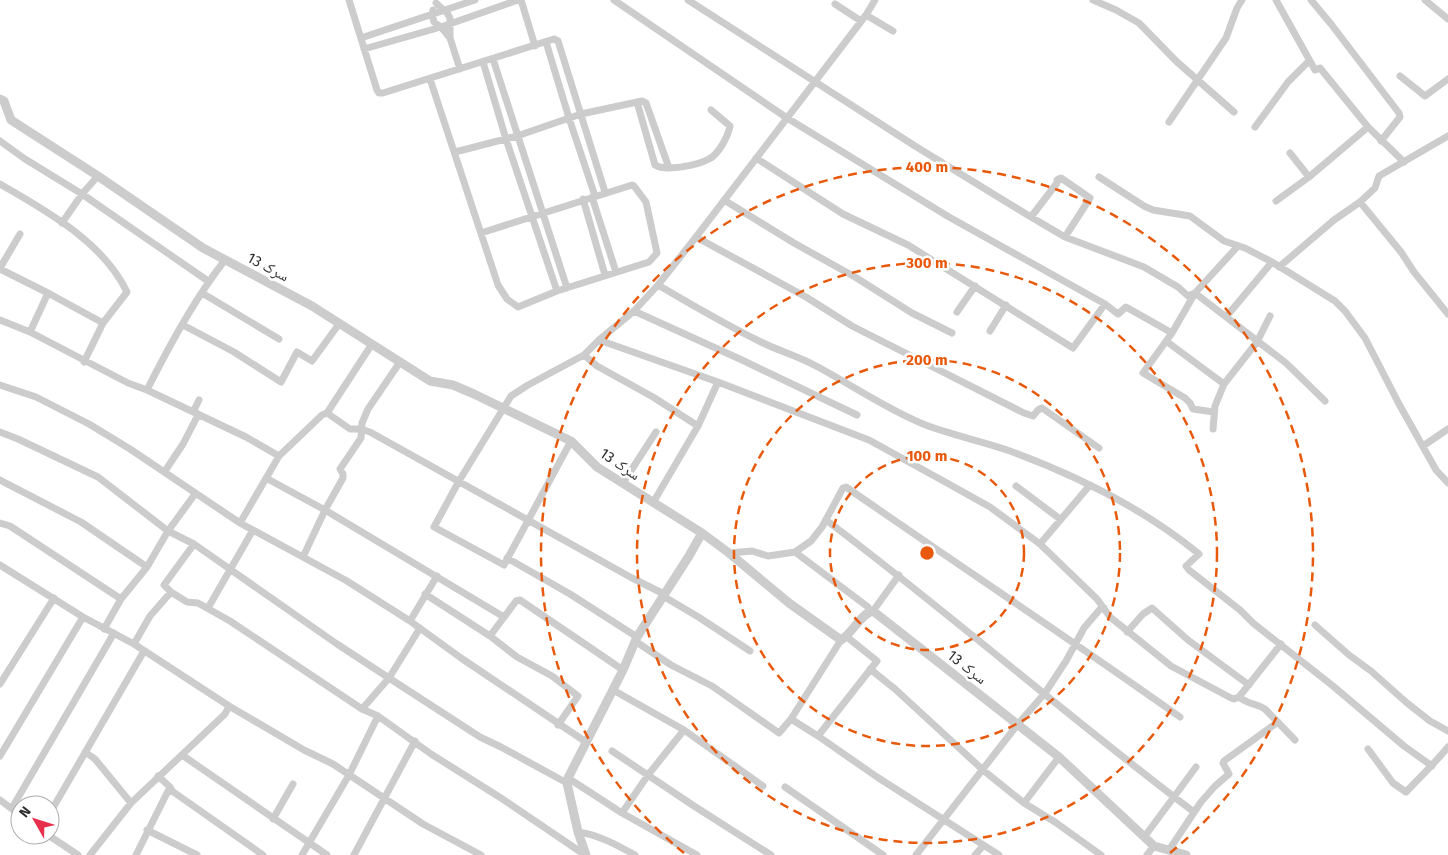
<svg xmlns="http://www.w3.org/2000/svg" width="1448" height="855" viewBox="0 0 1448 855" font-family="'Fira Sans','Noto Naskh Arabic',sans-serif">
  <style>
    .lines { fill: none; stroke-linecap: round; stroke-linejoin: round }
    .minor { stroke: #ccc; stroke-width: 7 }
    .tertiary { stroke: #ccc; stroke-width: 9 }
    .ring { fill: none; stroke: #e8590c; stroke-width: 2.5; stroke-dasharray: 9 6 }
    .labels { text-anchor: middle; stroke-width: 5; stroke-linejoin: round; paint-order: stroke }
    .street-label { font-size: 15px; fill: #2f2f2f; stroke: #fff }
    .centre { fill: #e8590c; stroke: #fff; stroke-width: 2.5 }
    .ring-label { font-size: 15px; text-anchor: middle; font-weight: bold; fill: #e8590c; stroke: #fff; stroke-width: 5; stroke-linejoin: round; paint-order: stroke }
  </style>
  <rect width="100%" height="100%" fill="#fff"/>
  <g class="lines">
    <path class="minor" d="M349,0L377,90L379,93H383L554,39L558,41L605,192
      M521,0L535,46
      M614,0L787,118L949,217L1105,304L1118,314L1126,307L1172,333L1143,373L1185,398L1190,403L1193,409L1214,412
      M688,0L915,146L1031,217L1065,237L1144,267L1178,287L1188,296L1195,293L1238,246
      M1093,0L1116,10L1139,23L1176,61L1234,112
      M1276,0L1315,70L1320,68L1368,127L1404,162
      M1311,0L1331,24L1399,113L1400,117L1381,141
      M1425,0L1448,19
      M436,3L447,13L450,18V38L460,69
      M835,4L861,21
      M433,10L432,14L434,22L441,27L450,38
      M866,15L893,31
      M361,38L475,0
      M546,42L569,118L595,196
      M364,49L441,27L518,0
      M493,59L567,288
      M483,62L506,139L557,291
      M1400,76L1425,96L1448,79
      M430,79L498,285L507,299L518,307L557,291L649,262L657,253L646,202L634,186L632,185L481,233
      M637,102L655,165C666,172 698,165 709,159C719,154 728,136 730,126L711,110
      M1169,122L1226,38L1237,8L1242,0
      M1255,127L1288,82L1309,61
      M0,141L25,159L82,194L208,281
      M455,152L517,136L581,114L642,101L646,103L669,168
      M1290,153L1309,177
      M756,158L843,214L908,245L1073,348L1105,304
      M1099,177L1144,206L1153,210L1190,216L1224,241L1245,248L1272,262L1335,301L1345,311L1365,338L1399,404L1436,470L1448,483
      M0,184C47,211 103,242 127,292L103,323L84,362
      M592,197L616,272
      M583,199L605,275
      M724,200L794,243L855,277L912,313L952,333
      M1276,201L1309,177L1368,127
      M1360,202L1401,252L1414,272L1448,314
      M1031,217L1057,183V180L1061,178L1090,198L1065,237
      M62,223L82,194L98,176
      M696,237L806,297L852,326L1024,413L1033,416L1038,410L1042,408L1099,448
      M1279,267L1334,220L1360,202L1375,188L1379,176L1448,136
      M0,268L20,234
      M0,269L48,293L103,323
      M658,285C692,305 726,325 761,342C779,351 798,356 816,366C852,385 886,409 923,424C951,435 982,441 1010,451C1078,476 1143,508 1199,554L1186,566L1189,570L1240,610L1253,623L1333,686L1404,746L1432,766
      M202,293L279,339
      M634,311L742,360L857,415
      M957,312L975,286
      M1226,317L1272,262
      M0,320L30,332L128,383L147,390L246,437L279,456
      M183,325L234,352L281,382L297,352L312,361L339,324
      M990,331L1006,305
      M30,332L48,293
      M1172,333L1195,293L1286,363L1325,401
      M599,340L718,382L869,440L947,483L990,507L1040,544L1097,599L1110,617L1171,666L1231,698L1234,699L1239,697L1281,644
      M1166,341L1224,384L1257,342L1270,316
      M584,355L597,366L653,397L698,426
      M0,385L36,397L89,424L130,449L240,523L347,581L410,621L461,658L586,742
      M147,390C169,346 195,298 225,260
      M327,413L350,429H361L370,432L632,578L664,594
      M1213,429L1215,406L1224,384
      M0,432L18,439L98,477L168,531L194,544L337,644L389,678L480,737L501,747L567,783
      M571,441L504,565L434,527L459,481L511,396L528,385L584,355L599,340L634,311L658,285L696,237L866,15L875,0
      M1423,446L1448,429
      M165,471L183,444L198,415L194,410L199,400
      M266,478L325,510L504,617
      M0,480L81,522L147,567
      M623,483L656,432
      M1016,486L1060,519
      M654,501L698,426L718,382
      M826,520C951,614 1069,718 1194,812
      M0,523L10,526L121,599
      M240,523L279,456L322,415L327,413L372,344
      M194,544L164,585L171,592L187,602L198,603L230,621L362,709L378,716L431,754L501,798L585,855
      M1040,544L1090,485
      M795,552L868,607L869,612
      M729,553L752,551L768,556L795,552L811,541L822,527L843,488L846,487C957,564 1070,639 1180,717
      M303,557L325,510L343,478V474L340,469L361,438L362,423L368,409L400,362
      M507,558L570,594L637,637
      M0,565L83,617L134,644L229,706L304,750L333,764L423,824L481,855
      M425,594L490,636L517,657L552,676L578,696L558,725
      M663,596L700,618L750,651
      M208,608L253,530
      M873,611L899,575
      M410,621L437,576
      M1315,625L1349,655L1371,671L1407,703L1430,721L1448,731
      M104,629L121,599L147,567L168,531L195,494
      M1127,632L1143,614L1152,608L1188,640L1249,685
      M490,636L516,601L520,600L623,670
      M841,640L791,719L818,736L877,777L999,855
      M635,641L671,665L712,686L779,733L791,719
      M134,644L150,616L171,592
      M870,669L895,689L983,770L1024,803L1055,822L1101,855
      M0,684L54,598
      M613,690L684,730L763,786
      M1239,697C1249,705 1256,703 1265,709L1295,740
      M362,709L389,678L420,628
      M818,736L877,661L847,637
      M1368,749L1393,783L1406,792C1420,777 1435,763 1448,747
      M612,751L694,806L771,855
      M85,752L95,759L131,803
      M182,755L327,855
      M0,756L83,617
      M568,778L622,813L697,855
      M170,787L172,791L263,855
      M785,787L883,855
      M0,800L20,815
      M1024,803L1059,757
      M12,808L114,633
      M50,813L144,651
      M622,813L648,775L684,730
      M273,819L293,784
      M147,830L197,855
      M578,832C599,835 617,845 635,855
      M48,835L78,855
      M1145,836L1196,767
      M1169,850L1201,802L1215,786L1229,774L1223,763L1224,761L1278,722
      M90,855L131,803L225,714L229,706
      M136,855L170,787L158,776
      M302,855L349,775L378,716
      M354,855L415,741
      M916,855L1018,724L1045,693L1066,661L1084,628L1101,608H1104
      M975,855L983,846
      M1147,855L1154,846"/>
    <path class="tertiary" d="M0,99L4,101L11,120L98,176L203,248L312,306L430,381L453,385L474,394L571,441L597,467L702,533L729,553L789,603L841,640C853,633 860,614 873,611L1059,757L1154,846L1186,855
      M586,855L578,832L567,783L568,778L623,670L637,637L689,556L702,533"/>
  </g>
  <g class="ring">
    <circle cx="927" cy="553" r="97"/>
    <circle cx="927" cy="553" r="193"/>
    <circle cx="927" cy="553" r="290"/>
    <path d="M684 853A386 386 0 1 1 1170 853"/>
  </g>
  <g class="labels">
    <g class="street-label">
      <text transform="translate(268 267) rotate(28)" y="5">سرک 13</text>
      <text transform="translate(620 464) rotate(34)" y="5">سرک 13</text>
      <text transform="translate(967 667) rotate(38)" y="5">سرک 13</text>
    </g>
  </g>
  <circle cx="927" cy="553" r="8" class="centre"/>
  <g class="ring-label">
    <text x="927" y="172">400 m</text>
    <text x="927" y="268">300 m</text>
    <text x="927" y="365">200 m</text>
    <text x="927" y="461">100 m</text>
  </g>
  <g transform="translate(35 820) rotate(309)"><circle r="24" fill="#ffffff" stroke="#acacac"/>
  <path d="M0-4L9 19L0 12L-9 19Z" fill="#e7304b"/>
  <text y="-8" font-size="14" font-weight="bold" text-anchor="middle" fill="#2f2f2f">N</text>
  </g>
</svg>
